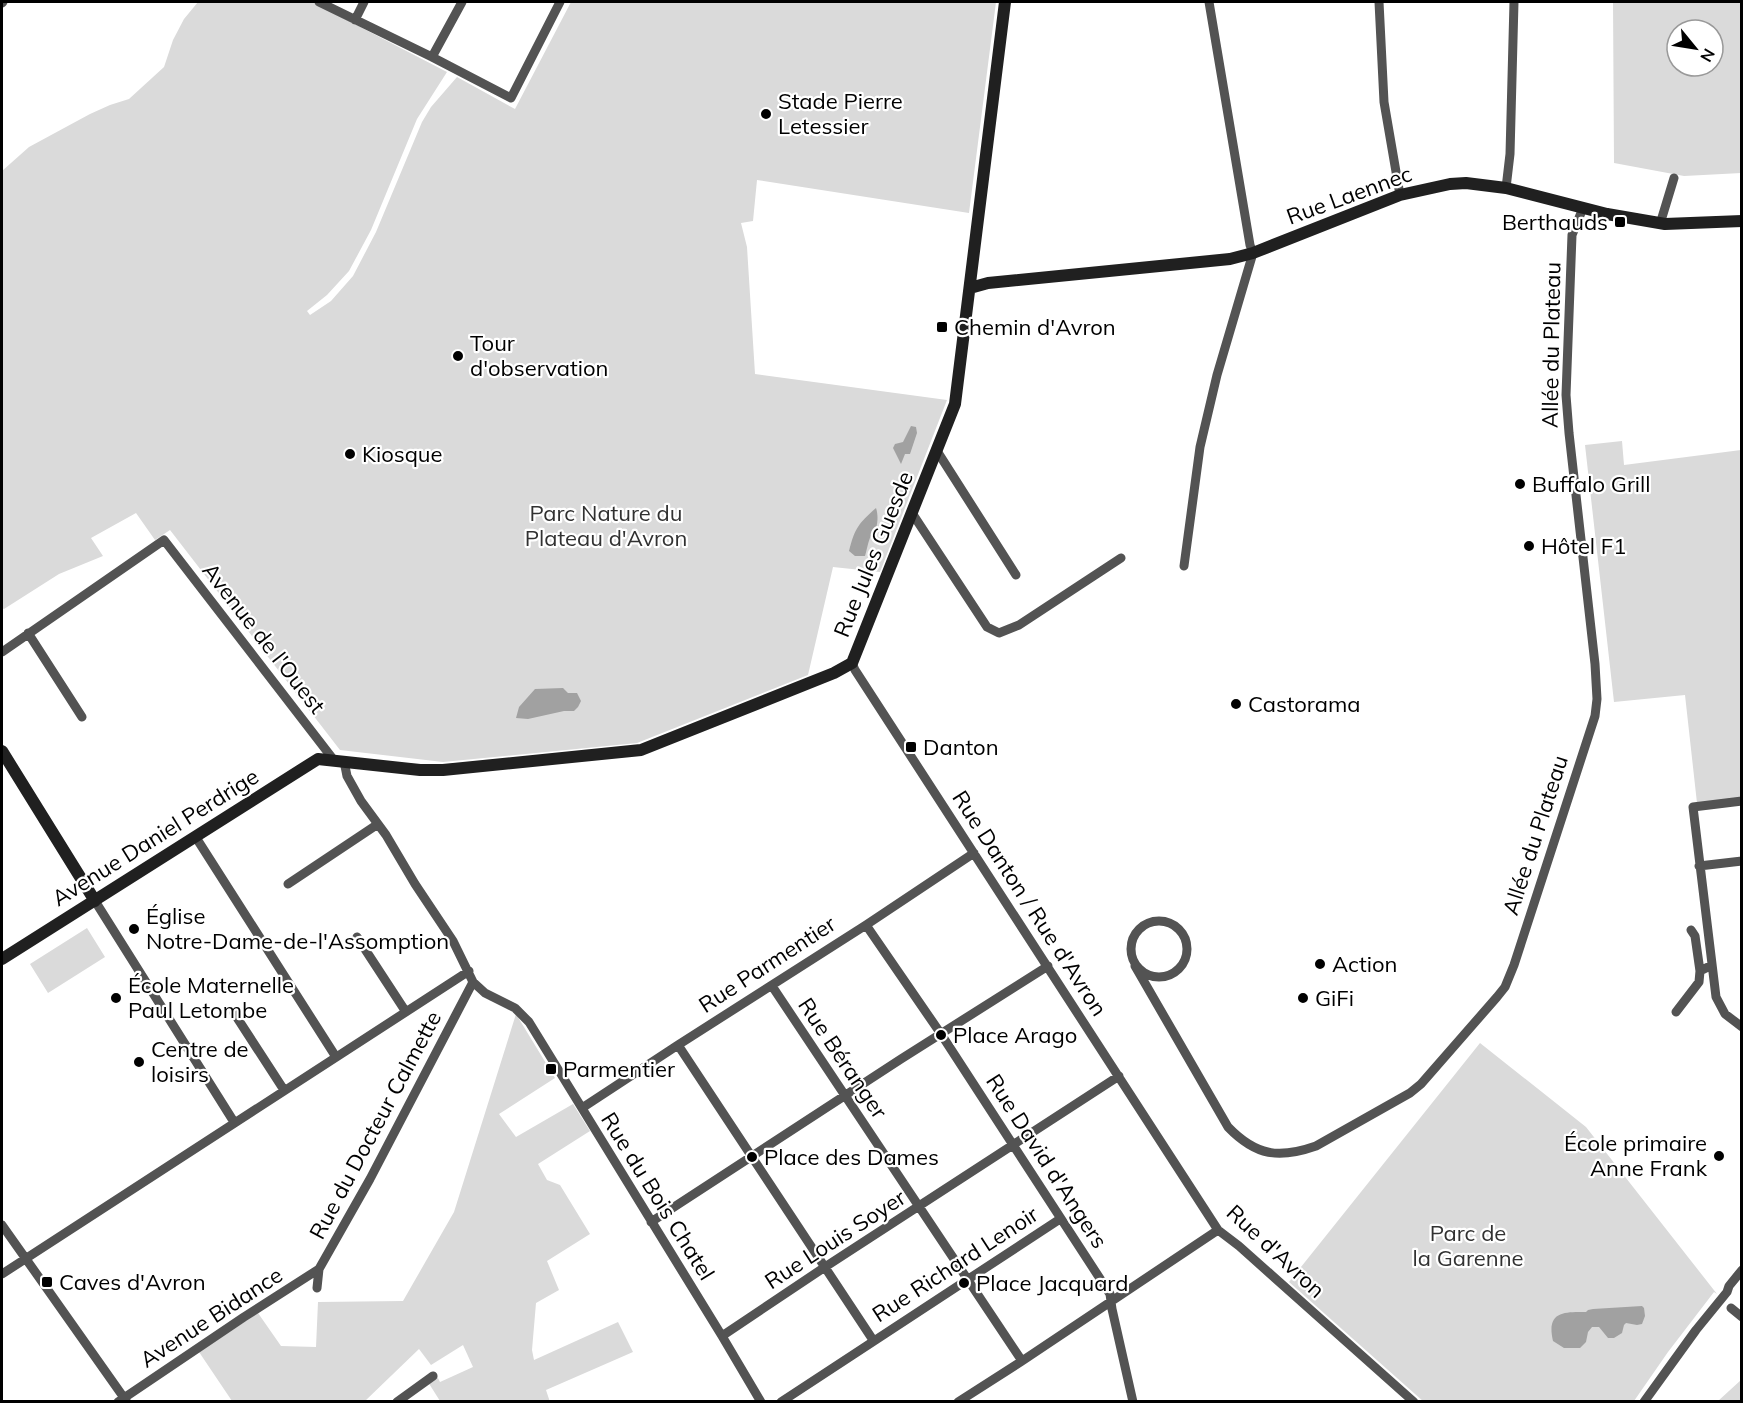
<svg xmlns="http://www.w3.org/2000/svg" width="1743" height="1403" viewBox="0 0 1743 1403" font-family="Mulish,sans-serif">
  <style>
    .green { fill: #dadada; fill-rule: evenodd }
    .water { fill: #a1a1a1 }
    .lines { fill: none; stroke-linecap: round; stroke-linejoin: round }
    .street { stroke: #535353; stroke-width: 9 }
    .secondary { stroke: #202020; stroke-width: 12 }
    .poi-dot { fill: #000; stroke: #fff; stroke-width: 2 }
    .labels { text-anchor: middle; stroke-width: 4.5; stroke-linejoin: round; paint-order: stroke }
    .poi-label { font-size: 22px; fill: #000; stroke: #fff; text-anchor: start }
    .street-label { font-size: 22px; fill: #000; stroke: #fff }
    .park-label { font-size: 22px; fill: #313131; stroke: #fff }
  </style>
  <rect width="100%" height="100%" fill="#fff"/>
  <path class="green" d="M198,2H312L447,72L417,119L371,230L349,271L327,295L307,311L310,315L331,301L353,276L376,232L422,122L431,107L457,77L515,109L571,2H996L969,213L757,180L753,221L741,223L747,247L755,374L947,400L880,572L833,567L808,675L637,743L443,762L340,750L170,530L155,540L136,513L91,538L103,556L59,574L4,609L2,608V171L29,147L90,114L110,105L129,99L164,67L173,40L184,19Z
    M1613,2H1741V173L1684,176L1614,163ZM1677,30H1713V66H1677Z
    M1622,441L1624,465L1741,450V798L1697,803L1685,695L1614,702L1585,445Z
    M87,928L105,957L48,993L30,964Z
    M516,1014L555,1078L499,1114L516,1137L573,1104L590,1131L538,1164L547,1180L560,1185L590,1234L547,1261L559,1290L536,1303L532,1350L534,1360L618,1322L633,1352L546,1390L550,1402L440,1401L428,1382L437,1376L440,1382L473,1367L463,1345L431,1365L419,1349L365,1401H232L199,1352L258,1313L281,1346L316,1347L318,1302L403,1301L454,1212Z
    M1480,1043L1586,1127L1717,1294L1714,1292L1668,1352L1634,1401L1424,1402L1289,1282Z
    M1741,1380V1401H1718Z"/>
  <path class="water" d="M911,426L916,427L917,433L910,454H905L901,464L893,448L895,444L903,442Z
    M876,508C878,514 878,522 876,528C875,534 874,530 871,536C868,541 867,550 865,556H855L849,551C855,528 858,524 876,508Z
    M563,688L568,693H577L581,701L578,707L574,711H564L528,719L516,718L519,707L535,689Z
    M1642,1306L1644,1308L1645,1316L1642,1324L1637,1325L1626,1323L1624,1325L1622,1333L1614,1338H1608L1599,1327H1592L1588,1332L1586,1342L1580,1348H1564L1553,1341C1546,1311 1564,1312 1586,1312L1588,1310L1593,1309Z"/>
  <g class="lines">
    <path class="street" d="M319,2L432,57L511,98L560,2
      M1379,2L1384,102L1400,195
      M2,3L3,2
      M355,20L364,2
      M432,57L462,2
      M1506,188L1510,154L1514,2
      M1660,224L1674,178
      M937,451L1016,575
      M912,513L987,627L999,633L1019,625L1121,558
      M1184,566L1200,447L1217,375L1253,253L1250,245L1209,2
      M28,633L82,717
      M2,652L164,540L333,759
      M852,663L855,670L1218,1230L1239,1246L1414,1402
      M344,761L347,776L361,801L386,835L415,884L453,941L473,982L485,993L515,1008L529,1022L722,1336L761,1402
      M1742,801L1693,807L1716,997L1725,1014L1742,1027
      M195,836L336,1057
      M1699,866L1742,861
      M288,884L378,824
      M95,901L234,1122
      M1131 949a28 28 0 1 1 56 0a28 28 0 1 1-56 0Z
      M866,925L941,1034L1110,1294L1112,1309L1133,1402
      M1691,930L1695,936L1700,971
      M357,937L406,1012
      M1135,966L1228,1127C1256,1156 1279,1159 1316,1146L1410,1093L1421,1084L1497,997L1505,987L1514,965L1595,716L1597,699L1595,664L1569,433L1566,395L1572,235L1583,208
      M772,986L1022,1361
      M1676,1012L1699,982L1700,971L1712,965
      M234,1013L284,1090
      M678,1045L873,1340
      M582,1108L678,1045L866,925L974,853
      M651,1222L901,1059L1048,966
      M2,1225L127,1402
      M2,1274L469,971
      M317,1288L319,1269L370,1179L473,982
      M1731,1308L1742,1317
      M722,1336L825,1267L1119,1076
      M118,1402L244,1317L319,1269
      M397,1402L433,1376
      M781,1402L1060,1219
      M958,1402L1022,1361L1218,1230
      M1644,1402L1696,1330L1727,1292L1729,1286L1742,1270"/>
    <path class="secondary" d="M970,288L988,283L1230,259L1253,253L1400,195L1450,184L1466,183L1506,188L1607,214L1665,224L1742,221
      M2,751L95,901
      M2,959L318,759L420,770H443L641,750L834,673L852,663L955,404L1005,2"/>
  </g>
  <g class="poi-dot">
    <circle cx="766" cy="114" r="6"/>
    <rect x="1614" y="216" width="12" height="12" rx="3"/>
    <rect x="936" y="321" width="12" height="12" rx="3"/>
    <circle cx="458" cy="356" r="6"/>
    <circle cx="350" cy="454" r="6"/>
    <circle cx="1520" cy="484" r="6"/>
    <circle cx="1529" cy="546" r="6"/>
    <circle cx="1236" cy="704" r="6"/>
    <rect x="905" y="741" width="12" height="12" rx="3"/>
    <circle cx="134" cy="929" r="6"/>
    <circle cx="1320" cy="964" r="6"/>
    <circle cx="116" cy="998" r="6"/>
    <circle cx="1303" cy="998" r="6"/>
    <circle cx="941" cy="1035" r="6"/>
    <circle cx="139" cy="1062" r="6"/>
    <rect x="545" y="1063" width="12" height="12" rx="3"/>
    <circle cx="1719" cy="1156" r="6"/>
    <circle cx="752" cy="1157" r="6"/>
    <rect x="41" y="1276" width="12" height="12" rx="3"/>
    <circle cx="964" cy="1283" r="6"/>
  </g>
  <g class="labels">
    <g class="poi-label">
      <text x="778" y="109">Stade Pierre<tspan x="778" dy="25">Letessier</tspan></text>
      <text x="1608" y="230" text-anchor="end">Berthauds</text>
      <text x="954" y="335">Chemin d'Avron</text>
      <text x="470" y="351">Tour<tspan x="470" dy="25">d'observation</tspan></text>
      <text x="362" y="462">Kiosque</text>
      <text x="1532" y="492">Buffalo Grill</text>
      <text x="1541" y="554">Hôtel F1</text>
      <text x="1248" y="712">Castorama</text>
      <text x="923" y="755">Danton</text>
      <text x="146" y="924">Église<tspan x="146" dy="25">Notre-Dame-de-l'Assomption</tspan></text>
      <text x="1332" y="972">Action</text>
      <text x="128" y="993">École Maternelle<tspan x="128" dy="25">Paul Letombe</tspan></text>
      <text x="1315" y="1006">GiFi</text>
      <text x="953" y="1043">Place Arago</text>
      <text x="151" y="1057">Centre de<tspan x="151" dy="25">loisirs</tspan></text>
      <text x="563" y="1077">Parmentier</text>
      <text x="1707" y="1151" text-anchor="end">École primaire<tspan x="1707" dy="25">Anne Frank</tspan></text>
      <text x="764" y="1165">Place des Dames</text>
      <text x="59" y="1290">Caves d'Avron</text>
      <text x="976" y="1291">Place Jacquard</text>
    </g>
    <g class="street-label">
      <text transform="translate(1349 195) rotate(-20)" y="8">Rue Laennec</text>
      <text transform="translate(1551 345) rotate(-89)" y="8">Allée du Plateau</text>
      <text transform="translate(873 554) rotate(-68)" y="8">Rue Jules Guesde</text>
      <text transform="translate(264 638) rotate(52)" y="8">Avenue de l'Ouest</text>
      <text transform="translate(1535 835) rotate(-72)" y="8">Allée du Plateau</text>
      <text transform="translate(155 837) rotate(-32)" y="8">Avenue Daniel Perdrige</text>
      <text transform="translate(1030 903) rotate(57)" y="8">Rue Danton / Rue d'Avron</text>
      <text transform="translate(767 964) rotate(-33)" y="8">Rue Parmentier</text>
      <text transform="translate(843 1058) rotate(56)" y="8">Rue Béranger</text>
      <text transform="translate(375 1125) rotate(-62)" y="8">Rue du Docteur Calmette</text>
      <text transform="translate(1047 1161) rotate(57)" y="8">Rue David d'Angers</text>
      <text transform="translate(658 1196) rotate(58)" y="8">Rue du Bois Chatel</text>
      <text transform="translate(835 1239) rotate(-33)" y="8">Rue Louis Soyer</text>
      <text transform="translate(1276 1251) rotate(43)" y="8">Rue d'Avron</text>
      <text transform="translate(955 1264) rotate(-33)" y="8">Rue Richard Lenoir</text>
      <text transform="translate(211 1317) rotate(-33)" y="8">Avenue Bidance</text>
    </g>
    <g class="park-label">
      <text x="606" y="521">Parc Nature du<tspan x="606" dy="25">Plateau d'Avron</tspan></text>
      <text x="1468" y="1241">Parc de<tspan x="1468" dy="25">la Garenne</tspan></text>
    </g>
  </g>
  <rect width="1743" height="1403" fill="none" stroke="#000000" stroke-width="6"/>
  <g transform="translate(1695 48) rotate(120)"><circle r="28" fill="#ffffff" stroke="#999999" stroke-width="1.5"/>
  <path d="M0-4.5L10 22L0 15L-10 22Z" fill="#000000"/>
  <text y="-9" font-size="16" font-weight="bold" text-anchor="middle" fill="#000000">N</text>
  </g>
</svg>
